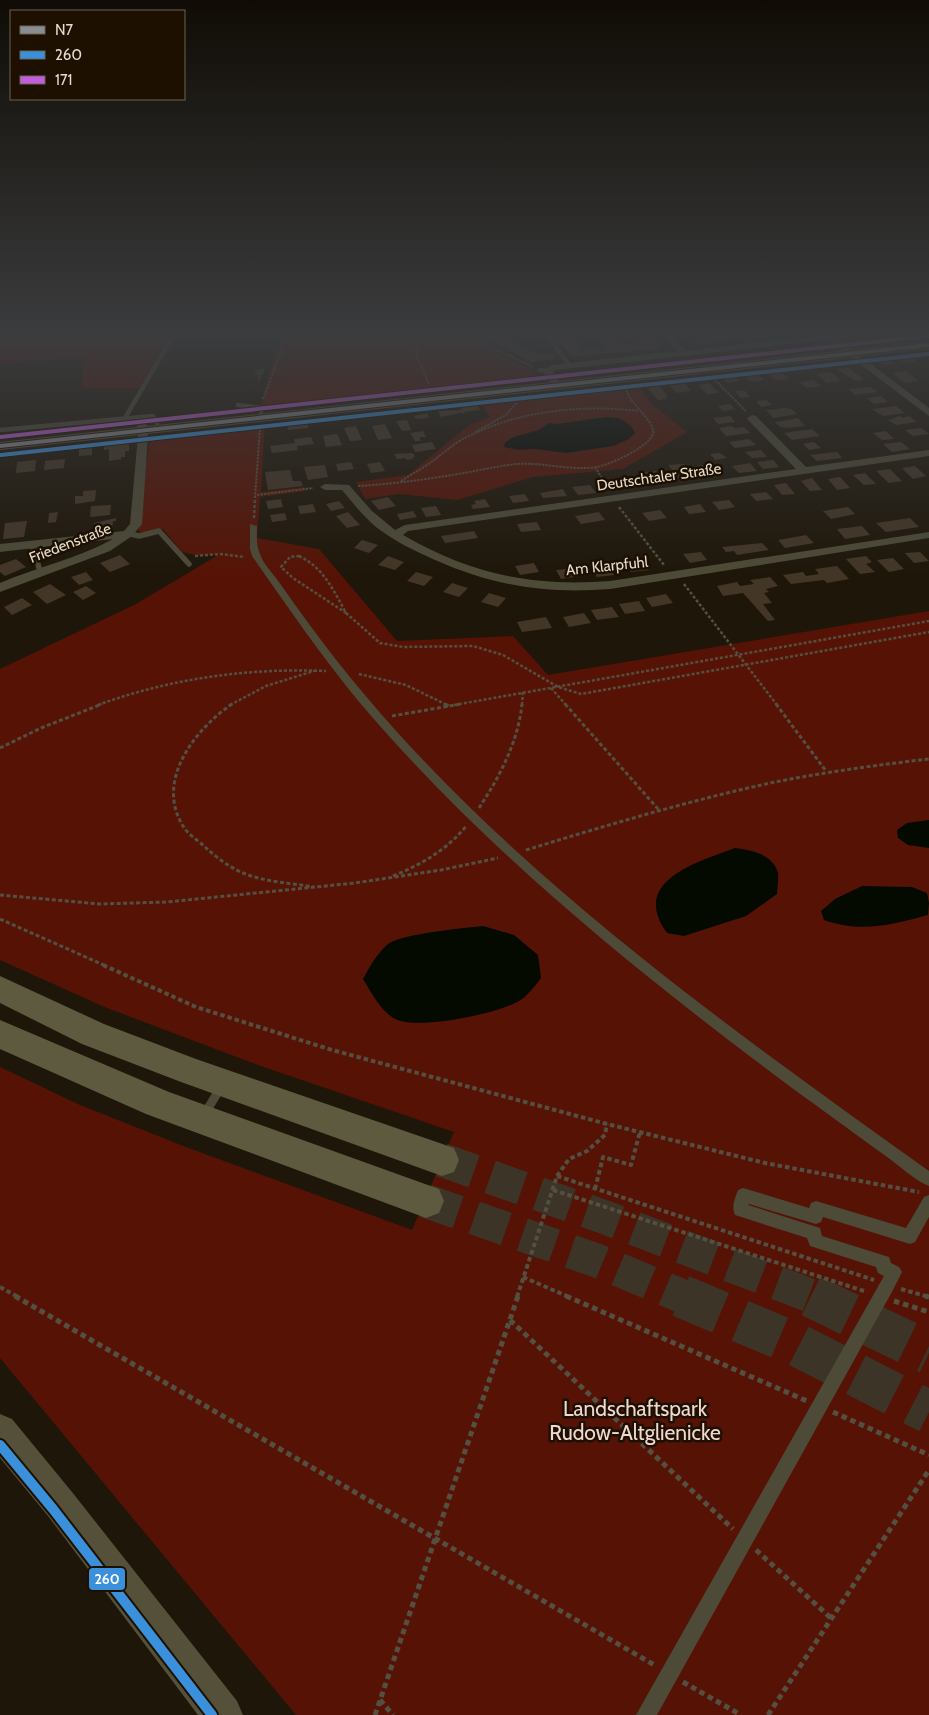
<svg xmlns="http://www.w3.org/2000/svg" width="929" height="1715" viewBox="0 0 929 1715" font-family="Cabin,sans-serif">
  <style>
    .green { fill: #561305 }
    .water { fill: #050a01 }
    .building { fill: #433627 }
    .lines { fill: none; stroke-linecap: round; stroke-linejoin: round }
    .motorway-tunnel-far1 { stroke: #3c3426; stroke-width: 34; stroke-dasharray: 34 17; stroke-linecap: butt }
    .motorway-tunnel { stroke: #3c3426; stroke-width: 43; stroke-dasharray: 43 21; stroke-linecap: butt }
    .path-far4 { stroke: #545041; stroke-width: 2; stroke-dasharray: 2.5 1; stroke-linecap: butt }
    .path-far3 { stroke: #545041; stroke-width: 2.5; stroke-dasharray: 3 2; stroke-linecap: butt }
    .path-far2 { stroke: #545041; stroke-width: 3; stroke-dasharray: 4 2.5; stroke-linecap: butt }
    .path-far1 { stroke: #545041; stroke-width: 4; stroke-dasharray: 4.5 3; stroke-linecap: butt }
    .path { stroke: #545041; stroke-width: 5; stroke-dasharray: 5.5 4; stroke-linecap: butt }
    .service-far2 { stroke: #4d4a37; stroke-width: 4.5 }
    .service-far1 { stroke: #4d4a37; stroke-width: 5.5 }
    .service { stroke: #4d4a37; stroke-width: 9 }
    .pedestrian { fill: #4d4a37; fill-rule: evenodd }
    .minor { fill: #4d4a37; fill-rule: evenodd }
    .secondary { fill: #545039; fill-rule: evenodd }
    .motorway { fill: #5d5a3f; fill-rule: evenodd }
    .bus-1-casing { stroke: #1d1000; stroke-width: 6 }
    .bus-2-far1-casing { stroke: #1d1000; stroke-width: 6 }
    .bus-2-casing { stroke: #1d1000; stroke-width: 14 }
    .bus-3-casing { stroke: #1d1000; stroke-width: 6 }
    .bus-1 { stroke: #8a8c93; stroke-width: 4 }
    .bus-2-far1 { stroke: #3a90db; stroke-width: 4 }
    .bus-2 { stroke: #3a90db; stroke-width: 10 }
    .bus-3 { stroke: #c25edb; stroke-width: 4 }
    .labels { text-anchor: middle; stroke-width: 5; stroke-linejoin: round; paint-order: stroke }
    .far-street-label { font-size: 15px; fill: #e5dccc; stroke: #1d1000 }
    .near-park-label { font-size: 21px; fill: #f0d8d2; stroke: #1d1000 }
    .line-badge { stroke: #1d1000; stroke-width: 2 }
    .badge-label { font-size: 14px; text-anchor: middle; font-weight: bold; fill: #fff }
  </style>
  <rect width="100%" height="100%" fill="#1e1609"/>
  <path class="green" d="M0,334H170L139,388H83V358L0,363Z
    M284,334H460L534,371L538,379L261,407L273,359Z
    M636,383L653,405L687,432L623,469L533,477L457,500L399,494L365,499L356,482L408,475L469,425L490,417L479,400Z
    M265,424L261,492L305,487L306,491L260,497L257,538L319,549L397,641L513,636L548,675L929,611V1715H296L0,1358V1067L80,1105L186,1147L412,1230L454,1132L258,1065L107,1008L0,960V669L136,604L220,554L200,556L182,552L163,529L146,533L140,532L138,529L150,436Z"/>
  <path class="water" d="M606,417C618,416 630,421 635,433L629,439L613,446L566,453L535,449L519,450L504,447L505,443C516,432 538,435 548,423L557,424Z
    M929,820V848L908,845L898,838L897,830L907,823Z
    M735,848C751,850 773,854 778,873C779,879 777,888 777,894L746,916L684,936L667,933C629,881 698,862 735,848Z
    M862,886L912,887L927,893L929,903L928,915C891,925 861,933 824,920L821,911L835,899Z
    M483,926L514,935L538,955L541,978C535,986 526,998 517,1002C494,1014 426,1028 401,1021C383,1017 372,993 363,979C369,968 377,953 388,944C401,934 463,928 483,926Z"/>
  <path class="building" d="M477,334H496L537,354L552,353L557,359L532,362Z
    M611,334L620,345L642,343L634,334H651L663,348L572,357L559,340L574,338L583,349L605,347L596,336Z
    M716,334H793V336L736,339L696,344L689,338L719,337Z
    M909,356L917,362L905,363L898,358Z
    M886,358L895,364L884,365L875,359Z
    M849,368L864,380L855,381L836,369Z
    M257,369H265L260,380H257L259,375H254Z
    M779,371L785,375L789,379L775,380L767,373Z
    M906,371L919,381L905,383L892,373Z
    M831,372L841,381L827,383L816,374Z
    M758,374L764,380L750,382L744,376Z
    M737,375L741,378H737L740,381L727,383L721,377Z
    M813,380L821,386L807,388L799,382Z
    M685,383L691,391L676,393L669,385Z
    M709,383L719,393L707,394L698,385Z
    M659,386L668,396L665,397L667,399L658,400L647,388Z
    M870,387L878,392L855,395L848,389Z
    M744,390L750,397L741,398L734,391Z
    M881,396L888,402L874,404L867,398Z
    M766,400L772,405L761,407L756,401Z
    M477,404L480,410L464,412L465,414L460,413L441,417L438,411L462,410L460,406Z
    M730,404L735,409L723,411L718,406Z
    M896,406L905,413L883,416L872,409Z
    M785,408L792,409L797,414L773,418L766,410Z
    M427,413L429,418L416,419L414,416Z
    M730,416L735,422L718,424L713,418Z
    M900,416L903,418L909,416L917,422L896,425L888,420Z
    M798,418L805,426L786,428L779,426L775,422Z
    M407,420L411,430L402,431L396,421Z
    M307,423L309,428L288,430L287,425Z
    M385,424L392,438L378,440L372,426Z
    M356,426L362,440L350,441L344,428Z
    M732,426L734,428L744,427L750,433L726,436L719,428Z
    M922,428L929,434L913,436L905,430Z
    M812,429L820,436L792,440L784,433Z
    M423,431L426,437H419L421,441H415L410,433Z
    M886,431L894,439L882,440L873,433Z
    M337,434L342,445L326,447L323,436Z
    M311,437L314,444L297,446L298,450L272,453L270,446L295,443L294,439Z
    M749,439L756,445L735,448L729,442Z
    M432,442L436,449L415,452L412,445Z
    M814,442L821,448L809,450L803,444Z
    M901,442L910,449L892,452L883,444Z
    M129,443V451H125V457H121V459L109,461V449L104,450V445Z
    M92,448V455L79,456V449Z
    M761,450L767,457L752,458L745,452Z
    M837,452L842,458L817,461L810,455Z
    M413,453L415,457H413V459L406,460V458L397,459L394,454Z
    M720,453L727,458L715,460L710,454Z
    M65,459L64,468L44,470L45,461Z
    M36,460L35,471L16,473L17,462Z
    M773,460L779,467L763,469L757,462Z
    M351,462L354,469L338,471L336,464Z
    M380,462L385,471L371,473L367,464Z
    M750,463L757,471L739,473L732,466Z
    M684,464L693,476L679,478L668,465Z
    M710,464L717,473L703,475L696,466Z
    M325,465L328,477L308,480L304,467Z
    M915,466L926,476L913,479L902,468Z
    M890,469L902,481L889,483L876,471Z
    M290,470L293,481H301L303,486L268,490L265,472Z
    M656,471L660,475H662L669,483L655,485L645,472Z
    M865,473L876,484L864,485L853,475Z
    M635,477L642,486L625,488L619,479Z
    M840,477L850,488L837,490L828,479Z
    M812,478L822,490L810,491L801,481Z
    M786,483L795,494L782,495L774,485Z
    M590,485L596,493L578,495L572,487Z
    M563,489L567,496L543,498L540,493Z
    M96,490L95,501L75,504V496H83V491Z
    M766,492L773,499L756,501L750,494Z
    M525,494L529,501L513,503L509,496Z
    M388,497L396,506L379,510L371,501Z
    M281,499L283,507L268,509L266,501Z
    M485,499L490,507L473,509L471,505L476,504L474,501Z
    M729,500L735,507L719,510L712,502Z
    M339,501L345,508L331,511L326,504Z
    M313,504L316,512L300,514L298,506Z
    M700,504L706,512L689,514L684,507Z
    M111,505L110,515L90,517L91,506Z
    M436,506L441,515L426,517L421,508Z
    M848,507L855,514L831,519L823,511Z
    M660,510L667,518L649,521L642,513Z
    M413,511L417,517L400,520L397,514Z
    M58,512L56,522L48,523L49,513Z
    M348,512L360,525L347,528L336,516Z
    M599,512L605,520L581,524L575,516Z
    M285,513L287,520L272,522L270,515Z
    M116,518V521H113L112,530L93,531L94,523Z
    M910,518L919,527L886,532L876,523Z
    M27,521L24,537L3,539L5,523Z
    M537,522L541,530L521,532L517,524Z
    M862,526L870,535L845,539L837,529Z
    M474,531L478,538L445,543L441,536Z
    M806,535L814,543L785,548L778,540Z
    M362,540L378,545L369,553L354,548Z
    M762,543L769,550L737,555L734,551L726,552L722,547Z
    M701,552L707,560L690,563L683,554Z
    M920,552L929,561L914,563L905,553Z
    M120,555L130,564L110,572L100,563Z
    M388,556L404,562L395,570L378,565Z
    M866,556L872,562L866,564L875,572L860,574L846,559Z
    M893,558L904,569L889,572L877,560Z
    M16,559L26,567L5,576L0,572V565Z
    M643,561L649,570L631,572L625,564Z
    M534,563L539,572L520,575L515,566Z
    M608,566L614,575L597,577L592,569Z
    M837,566L849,579L827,583L824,580L791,584L783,575L803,572L806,576L819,574L815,569Z
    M576,568L581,576L561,579L556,570Z
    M86,572L93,580L79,585L71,577Z
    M416,572L433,577L424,586L407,581Z
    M770,577L778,586L766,589L769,592L764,593L772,603L763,604L775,620L768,621L743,593L723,596L717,586L737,582L740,586L754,584L750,580Z
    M452,583L468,588L459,597L443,592Z
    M50,584L66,595L47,604L33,592Z
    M86,586L96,593L83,600L73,592Z
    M489,593L506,598L498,607L481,602Z
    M666,594L673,603L652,607L646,598Z
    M22,598L32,605L12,615L4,607Z
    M639,601L645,611L625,614L619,604Z
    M612,607L619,617L597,620L591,610Z
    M584,613L591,623L569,627L563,617Z
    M546,617L552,628L522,632L517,622Z"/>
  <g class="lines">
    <path class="motorway-tunnel-far1" d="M442,1160L607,1218L814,1297
      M426,1201L598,1261L684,1297"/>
    <path class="motorway-tunnel" d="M681,1296L795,1344L929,1412
      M811,1296L929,1353"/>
    <path class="path-far4" d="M464,334L533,367
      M715,380L746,411
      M429,384L417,356L416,347L422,339L432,334
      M263,399L288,334
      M475,432L506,415L518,401
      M595,467L608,488
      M401,481C412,474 423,468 433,461C442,454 451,446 461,440C515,411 579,404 639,411
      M358,486C393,484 429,479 464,473C481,470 498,466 516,464C543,462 570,471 596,467C609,465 645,449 652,436C659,423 629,404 626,389
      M257,495L313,488
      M255,498L260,427"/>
    <path class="path-far3" d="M619,507L664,565
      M254,518L255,497
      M195,556L220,554L245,557
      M299,556C323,567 334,591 346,613L293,578L281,567L290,557Z
      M684,584L777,705
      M346,613L380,643L403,647L473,646L503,655L558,687L581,694L929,632
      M359,674L406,685L447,705
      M551,688L566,705
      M98,705C172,678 248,668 326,671
      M230,705L266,686L314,671
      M454,705L929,621
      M522,705L523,692"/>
    <path class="path-far2" d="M232,704C194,730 153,783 185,829C190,836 199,841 205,847C216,857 229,867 243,873C265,882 290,883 314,887
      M445,704L449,706
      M565,704L659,810
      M776,704L826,771
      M392,716L461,704
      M0,748L41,728L102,704
      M479,808C500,776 518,742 522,704
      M526,850C608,825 691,800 775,782C826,772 877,765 929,759
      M393,876C422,864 447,850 467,825
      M0,895L100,904L167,902L355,883L441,870L498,858
      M0,919L106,966"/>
    <path class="path-far1" d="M103,965L196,1007L332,1050L607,1124L765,1163L919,1192
      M557,1176L569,1159L587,1151L605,1135L607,1124
      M595,1189L603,1157L631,1165L640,1132
      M553,1190L867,1292
      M523,1277L569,1297
      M0,1287L18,1297
      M901,1289L929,1297
      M517,1297L557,1176L874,1280"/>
    <path class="path" d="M15,1296L656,1666
      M566,1296L807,1401
      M925,1296L929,1297
      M894,1301L929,1312
      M510,1320L733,1529
      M833,1412L929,1455
      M756,1550L832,1619
      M683,1682L741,1715
      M380,1700L393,1715
      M375,1715L518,1296
      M768,1715L929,1470"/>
    <path class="service-far2" d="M546,334L570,366
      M540,370L548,371
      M238,405L261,408V412
      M125,418L174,334
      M0,430L153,416L157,423"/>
    <path class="service-far1" d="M130,534L139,536L159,531L189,564
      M32,544L40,571"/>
    <path class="service" d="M204,1115L221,1087"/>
    <path class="pedestrian" d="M250,524L257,526C257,535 256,546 260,554C263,563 270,570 276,578C288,594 299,611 312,628C472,846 711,1015 929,1171V1186C914,1180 900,1166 887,1157C855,1134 824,1111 792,1088C638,973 485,850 360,703C321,656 287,606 252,556L250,549Z
      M743,1188L809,1208L811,1203L816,1201L906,1228L924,1197L929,1195V1217L915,1242L910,1244L823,1217L821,1222L816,1224L749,1204L748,1205L820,1228L822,1236L889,1257L891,1263L899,1267L902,1272L893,1290L657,1715H636L884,1276L878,1273L876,1267L810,1246L807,1238L735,1215C731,1207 735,1198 738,1190Z"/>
    <path class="minor" d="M662,334H671L686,351L822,334H864L838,339L929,408V416L828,340L555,370L553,372L561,385L556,388L553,387L543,371L552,365L677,351Z
      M752,415L756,416L806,467L929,450V456L408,531L403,535C471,574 532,587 610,581L929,532V538L610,589C546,594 494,586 435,560C415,551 394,541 376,527C363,516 353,503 342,490H325L320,487L325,484L349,485L372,511L395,530L405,525L796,469L748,420L747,418Z
      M142,422L147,425L148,436L142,524L132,536L110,551L0,592V583C37,567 77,559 113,539L0,552V544L124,531L130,524L138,436L137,425Z"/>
    <path class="secondary" d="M929,341V349L0,450V442Z
      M0,1414L12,1419L72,1492L237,1701L243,1715H198L48,1516L0,1458Z"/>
    <path class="motorway" d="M0,976L104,1024L196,1059L454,1148L459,1160L454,1172L442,1176L181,1082L82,1044L0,1003Z
      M0,1020L169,1092L439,1189L444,1201L439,1213L426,1218L146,1114L0,1049Z"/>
    <defs>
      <path id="bus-1" d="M0,446L929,345"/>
      <path id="bus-2-far1" d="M1,455L929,354"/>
      <path id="bus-2" d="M0,1445L53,1509L212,1715"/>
      <path id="bus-3" d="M0,437L928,336"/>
    </defs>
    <use href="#bus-1" class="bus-1-casing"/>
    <use href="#bus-2-far1" class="bus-2-far1-casing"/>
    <use href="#bus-2" class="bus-2-casing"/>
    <use href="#bus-3" class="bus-3-casing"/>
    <use href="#bus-1" class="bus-1"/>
    <use href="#bus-2-far1" class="bus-2-far1"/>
    <use href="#bus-2" class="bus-2"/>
    <use href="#bus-3" class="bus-3"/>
  </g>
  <linearGradient id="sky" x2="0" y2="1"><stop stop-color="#100c05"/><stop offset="0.58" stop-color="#3b3c3e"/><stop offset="1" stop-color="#3b3c3e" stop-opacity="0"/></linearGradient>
  <rect width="929" height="575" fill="url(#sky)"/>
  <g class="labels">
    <g class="far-street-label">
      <text transform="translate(659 477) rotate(-8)" y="5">Deutschtaler Straße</text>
      <text transform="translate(70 543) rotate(-21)" y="5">Friedenstraße</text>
      <text transform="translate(607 566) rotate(-6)" y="5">Am Klarpfuhl</text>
    </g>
    <g class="near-park-label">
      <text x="635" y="1416">Landschaftspark<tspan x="635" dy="24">Rudow-Altglienicke</tspan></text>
    </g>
  </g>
  <rect class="line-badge" x="88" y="1567" width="38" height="24" rx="5" fill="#3a90db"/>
  <g class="badge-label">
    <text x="107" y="1584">260</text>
  </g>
  <rect x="10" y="10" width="175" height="90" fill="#1d1000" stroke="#6d6252"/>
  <rect x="20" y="26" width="25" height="8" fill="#8a8c93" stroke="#6d6252"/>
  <text x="55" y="35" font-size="15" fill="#e5dccc">N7</text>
  <rect x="20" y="51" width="25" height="8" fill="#3a90db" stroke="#6d6252"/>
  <text x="55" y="60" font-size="15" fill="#e5dccc">260</text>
  <rect x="20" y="76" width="25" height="8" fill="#c25edb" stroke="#6d6252"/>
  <text x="55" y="85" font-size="15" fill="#e5dccc">171</text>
</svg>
